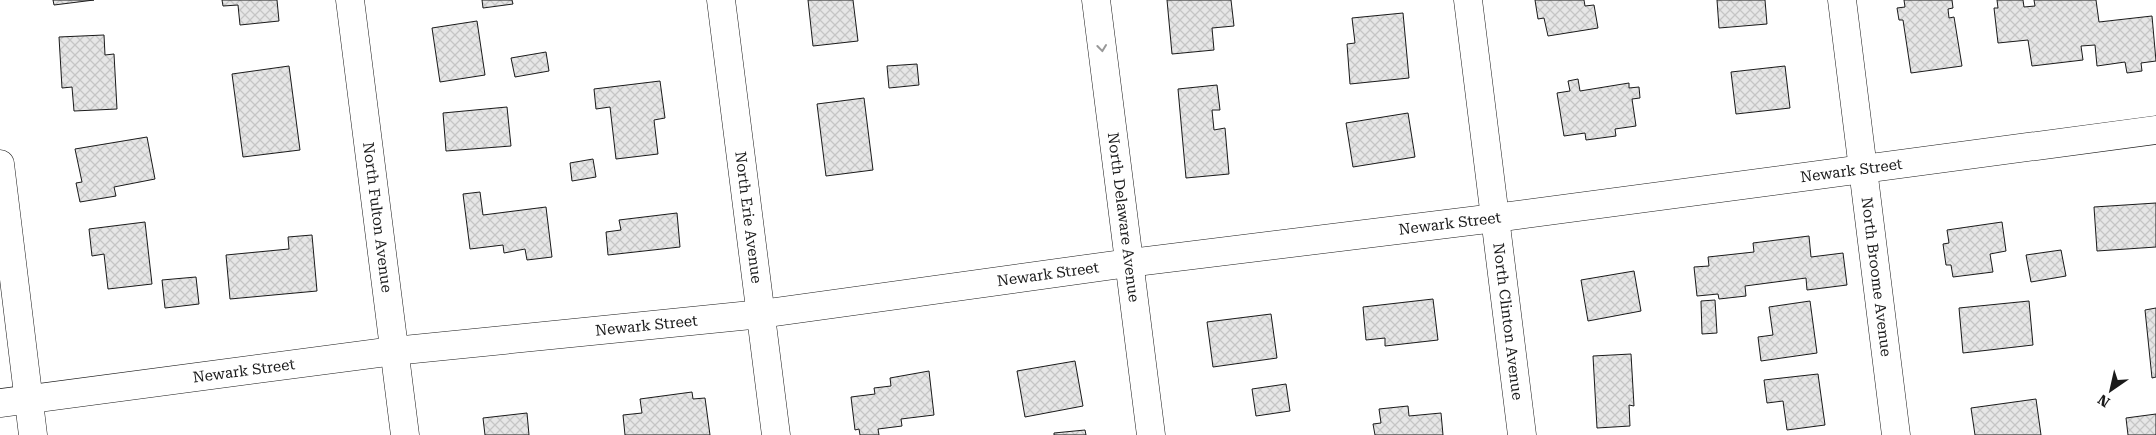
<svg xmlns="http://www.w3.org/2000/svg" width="2156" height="435" viewBox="0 0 2156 435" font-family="'Roboto Serif',serif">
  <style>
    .building { fill: url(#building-cross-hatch); stroke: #1a1a1a }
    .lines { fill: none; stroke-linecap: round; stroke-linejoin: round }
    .street-casing { stroke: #1a1a1a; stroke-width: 29 }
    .secondary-casing { stroke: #1a1a1a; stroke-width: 29 }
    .street { stroke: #fff; stroke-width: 28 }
    .secondary { stroke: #fff; stroke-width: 28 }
    .oneway { stroke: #989898 }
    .labels { text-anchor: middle; stroke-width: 4; stroke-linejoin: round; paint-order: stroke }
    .street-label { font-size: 15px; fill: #1a1a1a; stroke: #fff }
  </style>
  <defs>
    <pattern id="building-cross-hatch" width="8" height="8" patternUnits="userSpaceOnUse" patternTransform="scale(1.25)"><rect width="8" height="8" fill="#e6e6e6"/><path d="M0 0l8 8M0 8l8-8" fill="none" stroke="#c5c5c5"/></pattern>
  </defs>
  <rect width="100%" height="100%" fill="#fff"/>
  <path class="building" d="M53,0H94L54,5Z
    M222,0H277L279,21L240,25L238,5L223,6Z
    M482,0H512L513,4L483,8Z
    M808,0H853L858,41L813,46Z
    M1167,0H1231L1234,26L1212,28L1214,50L1172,54Z
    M1535,0H1584L1585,6L1594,5L1598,28L1548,36L1544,18L1538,19Z
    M1717,0H1765L1767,24L1719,28Z
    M1904,0H1952L1953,8L1948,9L1949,18L1954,17L1962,66L1911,73L1903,20H1899L1897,8L1905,7Z
    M1997,0H2023L2024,7L2035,6L2034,0H2096L2099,22L2152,16L2156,61L2141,63L2142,71L2127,73L2125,62L2097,66L2095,45L2081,46L2083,60L2032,66L2028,40L1998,43L1994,8H1998Z
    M1403,13L1409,78L1350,84L1347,44L1355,43L1352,18Z
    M477,21L485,75L440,82L432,28Z
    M104,35L105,55L114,54L117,109L74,111L72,87L62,88L59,37Z
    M546,52L549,71L515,77L511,58Z
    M917,64L919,85L889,88L887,66Z
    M289,66L300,150L243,157L232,74Z
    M1785,66L1790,108L1736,114L1731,72Z
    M1578,79L1580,91L1629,83V88L1639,87L1640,98L1632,99L1636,126L1615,129L1616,136L1586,140L1585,133L1564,136L1557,93L1570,91L1568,81Z
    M660,81L665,118L654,120L658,154L616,159L610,107L596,109L594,89Z
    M1217,85L1220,110H1212L1214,130L1225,128L1229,174L1186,178L1178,89Z
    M864,98L873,170L826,176L817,104Z
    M507,107L511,146L446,151L443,113Z
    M1408,113L1415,157L1353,167L1346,123Z
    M147,137L155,179L114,187L116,196L80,202L76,183L82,182L75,149Z
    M593,159L596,177L572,181L570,163Z
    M480,192L483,215L546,207L552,257L527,260L525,249L504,253L503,245L470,249L463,194Z
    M2156,203V247L2097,251L2094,207Z
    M677,213L680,247L608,255L606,232L621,230L619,220Z
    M145,222L152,284L108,289L104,254L92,256L89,229Z
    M2002,222L2006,251L1990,254L1993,272L1953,277L1951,265H1946L1943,244L1949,243L1947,230Z
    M312,235L317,291L230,299L226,255L289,249L288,237Z
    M1809,236L1811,257L1843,253L1847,285L1807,290L1806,278L1745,286L1746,296L1719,299L1718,294L1697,296L1694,267L1709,266L1708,257L1754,252L1753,243Z
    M2061,250L2066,276L2031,282L2026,255Z
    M1634,271L1641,311L1588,321L1581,280Z
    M196,277L199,304L165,308L162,280Z
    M1433,299L1438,340L1385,346V338L1366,340L1363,307Z
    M1715,300L1717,333L1702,334L1701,301Z
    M1810,301L1817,353L1761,361L1758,337L1773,335L1769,307Z
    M2029,301L2033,345L1963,353L1959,308Z
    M2156,308V377L2152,378L2145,310Z
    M1271,314L1277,358L1213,367L1207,322Z
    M1631,354L1634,406L1629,405L1630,426L1597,428L1593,356Z
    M1075,361L1083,406L1025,417L1017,371Z
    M929,371L934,415L901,419L902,426L878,429L879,435H860L859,429L855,430L851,397L875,394L874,388L891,386L890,378Z
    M1818,374L1825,425L1787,430L1783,401L1767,403L1764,380Z
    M1286,384L1290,411L1256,416L1252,389Z
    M692,392L693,399L705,398L710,435H625L623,415L642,413L640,399Z
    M2036,399L2041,435H1975L1971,408Z
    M1408,406L1409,416L1441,413L1443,435H1375L1373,424L1381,423L1379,409Z
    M527,413L529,435H485L483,418Z
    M2156,414V435H2128L2126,418Z
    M1085,430L1086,435H1054V433Z"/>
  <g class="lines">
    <defs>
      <g id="street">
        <path id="s1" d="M350,0L405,435"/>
        <path id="s2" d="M721,0L776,435"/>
        <path id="s3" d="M1468,0L1522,435"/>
        <path id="s4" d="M1842,0L1896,435"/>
        <path d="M0,164L33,435"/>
        <path id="s5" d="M0,403L394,351L761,314L1129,263L1495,218L2156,130"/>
      </g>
      <g id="secondary">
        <path id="s6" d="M1096,0L1151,435"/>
      </g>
    </defs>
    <use href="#street" class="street-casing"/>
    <use href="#secondary" class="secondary-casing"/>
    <use href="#street" class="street"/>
    <use href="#secondary" class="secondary"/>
  </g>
  <defs><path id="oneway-chevron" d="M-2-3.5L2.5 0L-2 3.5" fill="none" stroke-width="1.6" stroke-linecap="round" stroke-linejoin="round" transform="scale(1.25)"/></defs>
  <use class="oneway" href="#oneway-chevron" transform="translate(1102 48) rotate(83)"/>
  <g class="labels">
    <g class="street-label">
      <text dy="5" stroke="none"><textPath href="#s5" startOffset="1866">Newark Street</textPath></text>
      <text dy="5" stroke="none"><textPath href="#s1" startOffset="219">North Fulton Avenue</textPath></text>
      <text dy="5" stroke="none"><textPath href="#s2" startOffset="219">North Erie Avenue</textPath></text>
      <text dy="5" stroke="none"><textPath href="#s6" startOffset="219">North Delaware Avenue</textPath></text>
      <text dy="5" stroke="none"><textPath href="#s5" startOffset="1461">Newark Street</textPath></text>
      <text dy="5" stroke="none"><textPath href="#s5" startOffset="1056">Newark Street</textPath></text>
      <text dy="5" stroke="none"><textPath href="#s4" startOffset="279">North Broome Avenue</textPath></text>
      <text dy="5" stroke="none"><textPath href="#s3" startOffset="324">North Clinton Avenue</textPath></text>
      <text dy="5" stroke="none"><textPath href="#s5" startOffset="651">Newark Street</textPath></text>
      <text dy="5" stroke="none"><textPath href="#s5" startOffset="246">Newark Street</textPath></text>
    </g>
  </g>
  <g transform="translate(2111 390) rotate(214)" stroke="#ffffff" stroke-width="4" paint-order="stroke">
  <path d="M0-4L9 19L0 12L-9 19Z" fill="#1a1a1a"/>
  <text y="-8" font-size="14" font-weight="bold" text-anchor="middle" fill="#1a1a1a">N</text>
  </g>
</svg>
